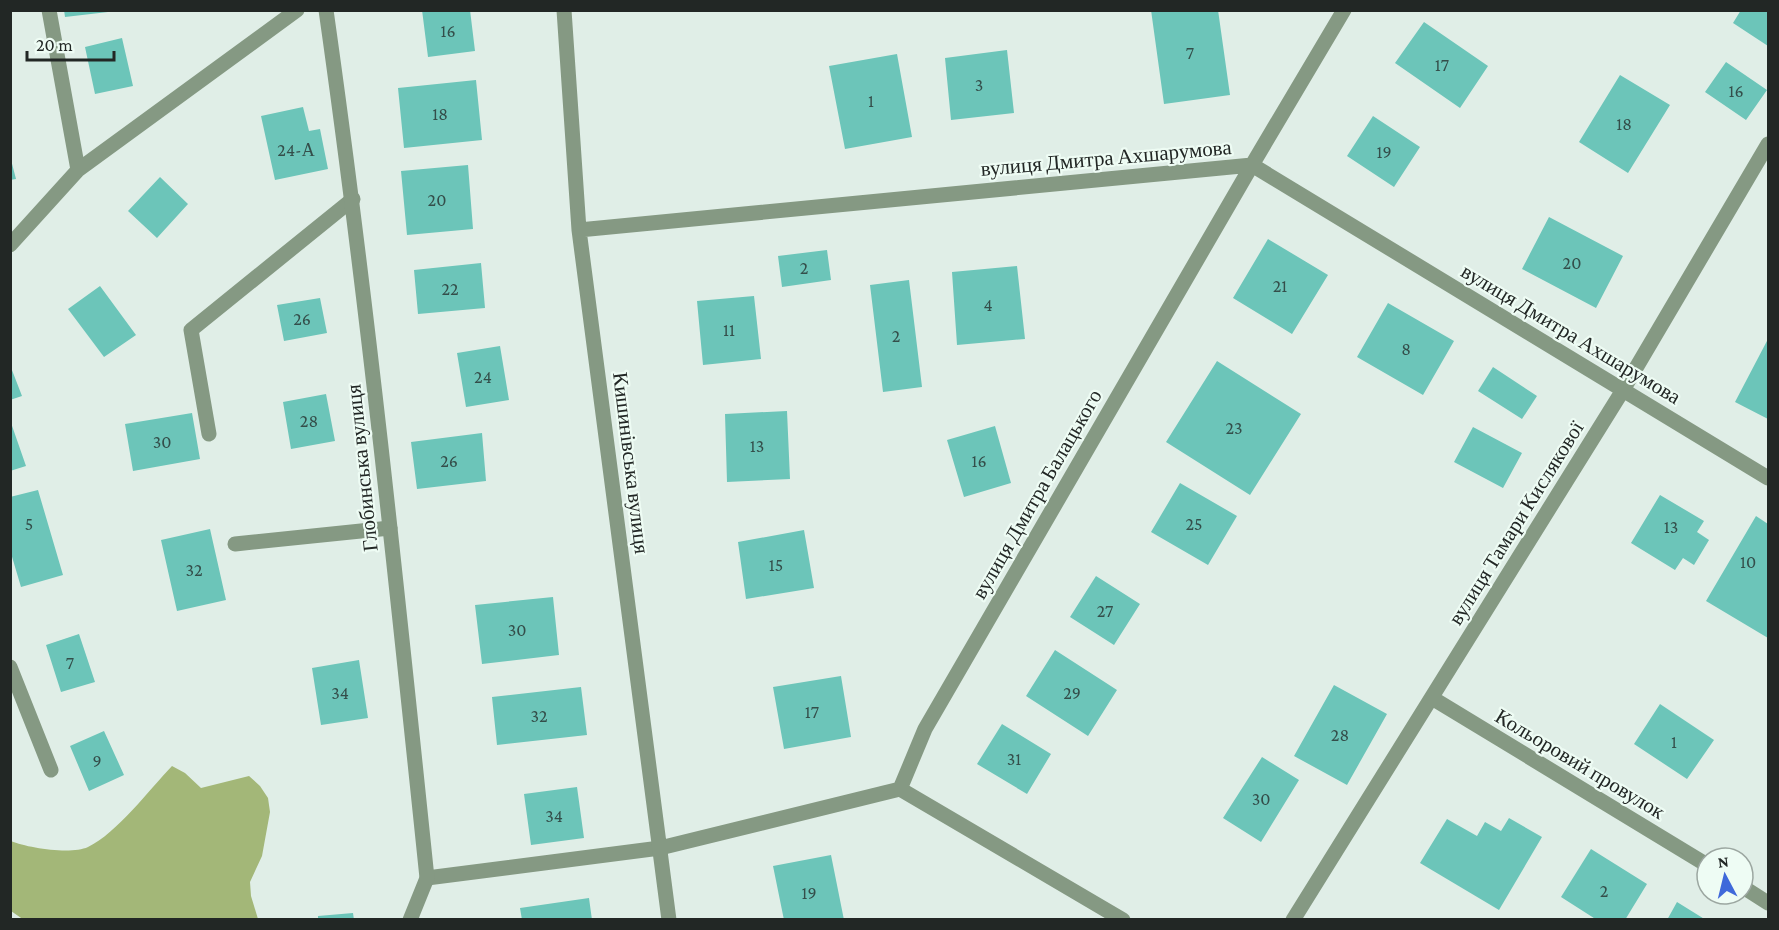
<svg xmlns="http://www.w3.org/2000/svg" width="1779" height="930" viewBox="0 0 1779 930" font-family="'Crimson Pro',serif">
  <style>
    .forest { fill: #a3b778 }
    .building { fill: #6cc5b9 }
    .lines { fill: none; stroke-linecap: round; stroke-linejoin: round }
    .service { stroke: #859983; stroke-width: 15 }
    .minor { stroke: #859983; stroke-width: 15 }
    .labels { text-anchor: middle; stroke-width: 4.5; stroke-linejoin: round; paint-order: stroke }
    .number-label { font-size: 18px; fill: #344e4a }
    .street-label { font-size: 21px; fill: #222725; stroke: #eefcf4 }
  </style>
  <rect width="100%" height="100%" fill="#e0eee7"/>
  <path class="forest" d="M172,766L185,773L201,788L249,776L260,786L268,798L270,812L262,856L250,882L251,896L258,919L24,920L11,911V841C28,848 71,855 88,847C117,833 149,790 172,766Z"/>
  <path class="building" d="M64,10H108V12L65,17Z
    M422,10H470L475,51L428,57Z
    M1151,10H1218L1230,95L1164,104Z
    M1741,10H1768V46L1733,23Z
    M1424,22L1488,66L1460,108L1395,63Z
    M122,38L133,86L95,94L85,47Z
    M1007,50L1014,113L951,120L945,58Z
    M897,54L912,137L845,149L829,66Z
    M1726,62L1767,90L1746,120L1705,92Z
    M1620,75L1670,105L1628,173L1579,142Z
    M476,80L482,140L404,148L398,88Z
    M303,107L309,131L320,129L328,169L275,180L261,116Z
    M1373,116L1420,147L1394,187L1347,156Z
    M10,156L16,179L10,180Z
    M468,165L473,229L407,235L401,171Z
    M160,177L188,204L157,238L128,211Z
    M1549,217L1623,256L1596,308L1522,269Z
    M1268,239L1328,275L1292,334L1233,298Z
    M827,250L831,280L782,287L778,256Z
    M481,263L485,308L418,314L414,270Z
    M1017,266L1025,339L957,345L952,272Z
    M909,280L922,387L883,392L870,285Z
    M100,286L136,335L104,357L68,309Z
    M754,296L761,359L703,365L697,301Z
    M320,298L327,333L284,341L277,305Z
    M1388,303L1454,341L1423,395L1357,357Z
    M1768,339V419L1735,402Z
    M500,346L509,400L466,407L457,353Z
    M1217,361L1301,414L1250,495L1166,442Z
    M10,365L22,396L10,400Z
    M1493,367L1537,396L1522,419L1478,391Z
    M326,394L335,441L291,449L283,402Z
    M787,411L790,479L727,482L725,414Z
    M192,413L200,459L133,471L125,424Z
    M10,420L26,466L10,471Z
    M995,426L1011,483L964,497L947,440Z
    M1473,427L1522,453L1503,488L1454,462Z
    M482,433L486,481L417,489L411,442Z
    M1180,483L1237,516L1208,565L1151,532Z
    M38,490L63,575L21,587L10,550V497Z
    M1660,495L1704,521L1697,532L1709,540L1694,565L1683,558L1675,570L1631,543Z
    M1756,516L1768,524V638L1706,601Z
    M210,529L226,600L177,611L161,540Z
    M804,530L814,588L746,599L738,542Z
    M1096,576L1140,604L1114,645L1070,617Z
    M553,597L559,655L482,664L475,605Z
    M79,634L95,682L61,692L46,645Z
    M1055,650L1117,690L1088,736L1026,696Z
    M359,660L368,718L321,725L312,668Z
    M841,676L851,737L784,749L773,687Z
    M1334,685L1387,714L1347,785L1294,756Z
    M581,687L587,735L497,745L492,697Z
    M1660,704L1714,740L1687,779L1634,744Z
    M1002,724L1051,754L1027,794L977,764Z
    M104,731L124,775L89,791L70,746Z
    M1262,757L1299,780L1261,842L1223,818Z
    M577,787L584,838L531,845L524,794Z
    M1509,818L1542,837L1499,910L1420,863L1447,819L1477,836L1485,822L1501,831Z
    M1591,849L1647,884L1625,920H1597L1561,897Z
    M831,855L844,920H784L773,866Z
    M589,898L592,920H522L520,908Z
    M1677,902L1706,920H1667Z
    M353,913L354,920H318V916Z"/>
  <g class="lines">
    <path class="service" d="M209,434L191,330L353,199
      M235,544L390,528
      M10,667L51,770
      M427,878L660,848"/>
    <path class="minor" d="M49,10L78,170
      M326,10C367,299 397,588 427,878L410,920
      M564,10L579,230L669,920
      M579,230L1252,165L1768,478
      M10,245L78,170L297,10
      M1432,698L1707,865
      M900,789L1123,920
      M660,848L900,789L925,729L1252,165L1344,10
      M1743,887L1768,903
      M1293,920L1623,390L1768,144"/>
  </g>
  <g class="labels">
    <g class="number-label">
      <text x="448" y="37">16</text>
      <text x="1190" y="59">7</text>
      <text x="1442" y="71">17</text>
      <text x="979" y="91">3</text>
      <text x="1736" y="97">16</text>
      <text x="871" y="107">1</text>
      <text x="440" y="120">18</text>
      <text x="1624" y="130">18</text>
      <text x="296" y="156">24-А</text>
      <text x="1384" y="158">19</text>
      <text x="437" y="206">20</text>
      <text x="1572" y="269">20</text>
      <text x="804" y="274">2</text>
      <text x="1280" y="292">21</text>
      <text x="450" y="295">22</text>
      <text x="988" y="311">4</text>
      <text x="302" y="325">26</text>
      <text x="729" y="336">11</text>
      <text x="896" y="342">2</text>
      <text x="1406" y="355">8</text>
      <text x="483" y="383">24</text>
      <text x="309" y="427">28</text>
      <text x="1234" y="434">23</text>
      <text x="162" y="448">30</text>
      <text x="757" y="452">13</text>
      <text x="449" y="467">26</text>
      <text x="979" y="467">16</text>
      <text x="29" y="530">5</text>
      <text x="1194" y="530">25</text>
      <text x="1671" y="533">13</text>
      <text x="1748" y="568">10</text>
      <text x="776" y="571">15</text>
      <text x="194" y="576">32</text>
      <text x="1105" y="617">27</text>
      <text x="517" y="636">30</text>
      <text x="70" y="669">7</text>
      <text x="340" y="699">34</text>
      <text x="1072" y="699">29</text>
      <text x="812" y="718">17</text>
      <text x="539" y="722">32</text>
      <text x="1340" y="741">28</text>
      <text x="1674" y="748">1</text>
      <text x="1014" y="765">31</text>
      <text x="97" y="767">9</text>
      <text x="1261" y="805">30</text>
      <text x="554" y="822">34</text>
      <text x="1604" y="897">2</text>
      <text x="809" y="899">19</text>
    </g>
    <g class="street-label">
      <text transform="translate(1106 158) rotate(-5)" y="7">вулиця Дмитра Ахшарумова</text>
      <text transform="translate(1571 334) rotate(31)" y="7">вулиця Дмитра Ахшарумова</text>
      <text transform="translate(631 463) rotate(83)" y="7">Кишинівська вулиця</text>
      <text transform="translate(362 468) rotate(-96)" y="7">Глобинська вулиця</text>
      <text transform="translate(1037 494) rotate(-60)" y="7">вулиця Дмитра Балацького</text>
      <text transform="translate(1516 523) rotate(-58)" y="7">вулиця Тамари Кислякової</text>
      <text transform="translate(1580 764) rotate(31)" y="7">Кольоровий провулок</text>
    </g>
  </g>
  <rect width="1779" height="930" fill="none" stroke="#222725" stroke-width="24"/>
  <g transform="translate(1725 876) rotate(353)"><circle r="28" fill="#eefcf4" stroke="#9ca7a1" stroke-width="1.5"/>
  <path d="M0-4.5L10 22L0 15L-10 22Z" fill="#3f69da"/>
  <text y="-9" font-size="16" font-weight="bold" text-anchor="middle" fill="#222725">N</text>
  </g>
  <path d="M27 51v9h87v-9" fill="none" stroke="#222725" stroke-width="3"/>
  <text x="36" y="51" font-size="18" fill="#222725" stroke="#eefcf4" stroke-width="4.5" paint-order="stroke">20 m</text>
</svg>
